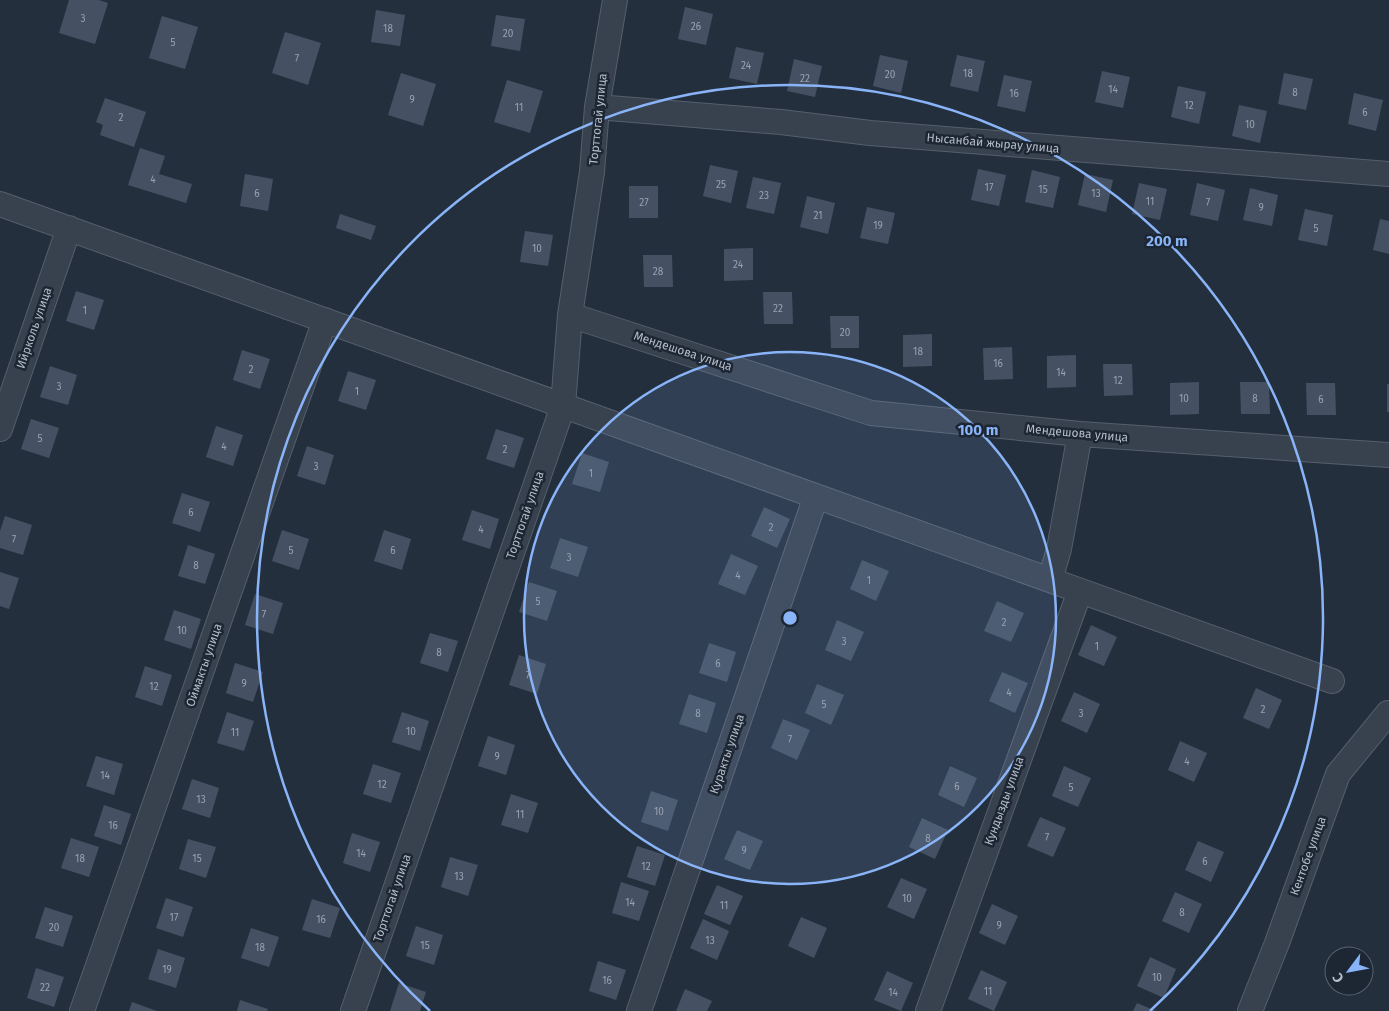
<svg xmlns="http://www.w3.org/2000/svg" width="1389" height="1011" viewBox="0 0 1389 1011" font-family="'Fira Sans',sans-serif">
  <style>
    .building { fill: #455162 }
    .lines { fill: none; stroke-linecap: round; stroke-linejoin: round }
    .minor-casing { stroke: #565f6c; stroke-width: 26 }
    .minor { stroke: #38414e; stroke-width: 24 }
    .ring { fill: none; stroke: #8ab4f8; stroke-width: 2.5 }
    .labels { text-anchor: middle; stroke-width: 5; stroke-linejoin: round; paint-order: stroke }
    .number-label { font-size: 10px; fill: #98a1af }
    .street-label { font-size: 12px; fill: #b4bcc9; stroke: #1d2633 }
    .centre { fill: #8ab4f8; stroke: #1d2633; stroke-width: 2.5 }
    .ring-label { font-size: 15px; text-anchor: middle; font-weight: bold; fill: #8ab4f8; stroke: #1d2633; stroke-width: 5; stroke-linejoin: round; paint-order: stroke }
  </style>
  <rect width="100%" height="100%" fill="#242f3e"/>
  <path class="building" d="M69,0H99L108,3L95,44L59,33Z
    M685,7L713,14L706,45L678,39Z
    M376,10L405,15L400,46L371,42Z
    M496,15L525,19L520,51L491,46Z
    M162,16L198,27L185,69L149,58Z
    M285,32L321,43L308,85L272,73Z
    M736,47L764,53L757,84L729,78Z
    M880,55L908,61L901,93L873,86Z
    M957,55L985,61L978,92L950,86Z
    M794,59L822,66L815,97L787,91Z
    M1102,71L1130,77L1123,108L1095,102Z
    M401,73L436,84L423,126L388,115Z
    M1284,73L1313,79L1306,110L1278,104Z
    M1004,75L1032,81L1025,112L997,106Z
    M507,80L543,91L530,133L494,122Z
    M1178,86L1206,92L1199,124L1171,117Z
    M1354,93L1383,100L1376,131L1348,124Z
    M105,98L146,112L134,147L100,135L103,125L96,122Z
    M1239,105L1267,111L1260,143L1232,136Z
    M140,148L165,156L159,174L192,184L186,203L128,185Z
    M710,165L738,171L731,203L703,196Z
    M978,169L1006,175L999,206L971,200Z
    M1032,170L1060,177L1053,208L1025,202Z
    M245,174L273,179L268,211L240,206Z
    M1085,174L1113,180L1106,212L1078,205Z
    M753,177L781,183L774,214L746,208Z
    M1139,183L1167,189L1160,220L1132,214Z
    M1197,183L1225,190L1218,221L1190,215Z
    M629,186H658V218H629Z
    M1250,188L1278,195L1272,226L1243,220Z
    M807,196L835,203L828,234L800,227Z
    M867,207L895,213L888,244L860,238Z
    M1305,209L1333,215L1327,246L1298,240Z
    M340,214L376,226L371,240L336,228Z
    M1380,219L1389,221V254L1373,250Z
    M525,231L553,235L548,266L520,262Z
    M753,248V280L724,281V249Z
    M643,255H672L673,287H644Z
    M76,291L104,300L94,330L66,321Z
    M763,292H792L793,324H764Z
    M830,316H859V348H831Z
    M932,334V366L903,367V335Z
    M1012,347L1013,379L984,380L983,348Z
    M242,350L270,359L260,389L233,380Z
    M1076,355V387L1047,388V356Z
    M1103,364H1132L1133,395L1104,396Z
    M50,366L77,375L68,405L40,397Z
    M348,371L376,380L366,410L338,401Z
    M1199,382V414L1170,415V383Z
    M1240,382H1269L1270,414H1241Z
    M1306,383H1335L1336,415H1307Z
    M1387,384H1389V412H1387Z
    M31,419L59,428L49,458L21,449Z
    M216,426L243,435L233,466L206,457Z
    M496,429L524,438L514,468L486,459Z
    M307,446L334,455L325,485L297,476Z
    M582,453L609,462L600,492L572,484Z
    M182,493L210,502L200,532L172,523Z
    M764,507L790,519L777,548L751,536Z
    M472,510L499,519L490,549L462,540Z
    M5,516L32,525L23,555L0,548V531Z
    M282,530L309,539L299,570L272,561Z
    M384,530L411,539L402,570L374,561Z
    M560,538L588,547L578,577L550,568Z
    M188,545L215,554L205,584L178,576Z
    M731,554L758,566L745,595L718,584Z
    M862,560L889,571L876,601L850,589Z
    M0,572L19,578L9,609L0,606Z
    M529,582L557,591L547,621L519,612Z
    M255,594L283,603L273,634L245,625Z
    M997,601L1024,613L1011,642L984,631Z
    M174,610L201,619L191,649L164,640Z
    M837,620L864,632L851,661L825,650Z
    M1091,625L1117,637L1104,666L1078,655Z
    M430,633L458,641L448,672L420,663Z
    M709,643L736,652L727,682L699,673Z
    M519,655L546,664L537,694L509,685Z
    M235,663L263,672L253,702L226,693Z
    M145,666L172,675L162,706L135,697Z
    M1002,672L1028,683L1015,713L989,701Z
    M817,684L844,695L831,725L805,713Z
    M1256,688L1282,700L1269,729L1243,718Z
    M1074,692L1100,704L1087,733L1061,721Z
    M689,694L716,703L707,733L679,724Z
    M227,712L254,721L244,751L217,743Z
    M402,712L429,721L420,751L392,742Z
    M783,719L810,730L797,760L771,748Z
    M488,736L515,745L506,775L478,766Z
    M1180,741L1207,753L1194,782L1168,770Z
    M96,756L123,764L114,795L86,786Z
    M373,764L401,773L391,803L363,794Z
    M950,766L977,778L964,807L938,795Z
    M1064,766L1091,778L1078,807L1052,796Z
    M192,779L219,788L210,818L182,809Z
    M651,791L678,800L668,831L641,822Z
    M511,794L538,803L528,833L501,825Z
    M104,805L131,814L121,845L94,836Z
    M1040,817L1066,828L1053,857L1027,846Z
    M922,818L948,830L935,859L909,847Z
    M737,830L763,841L750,870L724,859Z
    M352,833L380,842L370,872L343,863Z
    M71,838L99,847L89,877L61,868Z
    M188,839L216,847L206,878L179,869Z
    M1198,841L1224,852L1211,882L1185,870Z
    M637,846L665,855L655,886L627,877Z
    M450,857L478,865L468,896L441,887Z
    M901,878L927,889L914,919L887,907Z
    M621,882L649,891L639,921L612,913Z
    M717,885L743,896L730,925L704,914Z
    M1175,892L1202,904L1189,933L1162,921Z
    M166,898L193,907L183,937L156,928Z
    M312,899L340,908L330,938L302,930Z
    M992,904L1018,916L1005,945L979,933Z
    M45,907L73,916L63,947L35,938Z
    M801,917L827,928L814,958L788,946Z
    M703,919L729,931L717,960L690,948Z
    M416,926L443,935L434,965L406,956Z
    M251,928L279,937L269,967L241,958Z
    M158,949L185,958L176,988L148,979Z
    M1150,957L1176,969L1164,998L1137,986Z
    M598,961L626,970L616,1000L589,991Z
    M36,968L64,977L54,1007L27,998Z
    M981,970L1007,982L994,1011L968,999Z
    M887,971L913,983L901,1011L874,1000Z
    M399,983L426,992L420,1011H390Z
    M685,989L712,1001L707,1011H676Z
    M240,1000L268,1009L267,1011H237Z
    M132,1002L157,1011H129Z
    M1137,1003L1156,1011H1133Z"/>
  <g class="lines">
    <defs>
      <path id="minor" d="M597,107L781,122L870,133L1389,174
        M0,204L1332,681
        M570,315L871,413L1080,434L1389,455
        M0,429L69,228
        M1050,580L1059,549L1080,434
        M82,1011L325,320
        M353,1011L563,406L570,315L592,172L597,107L615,0
        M639,1011L816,496
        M928,1011L1080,591
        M1250,1011L1277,943L1338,774L1388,713"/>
    </defs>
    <use href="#minor" class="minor-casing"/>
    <use href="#minor" class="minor"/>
  </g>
  <circle cx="790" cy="618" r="266" fill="#8ab4f8" fill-opacity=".12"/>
  <g class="ring">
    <circle cx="790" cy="618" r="266"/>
    <path d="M430 1011A533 533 0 1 1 1150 1011"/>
  </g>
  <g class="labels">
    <g class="number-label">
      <text x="83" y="22">3</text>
      <text x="696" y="30">26</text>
      <text x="388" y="32">18</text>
      <text x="508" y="37">20</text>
      <text x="173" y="46">5</text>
      <text x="297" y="62">7</text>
      <text x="746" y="69">24</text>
      <text x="968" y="77">18</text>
      <text x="890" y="78">20</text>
      <text x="805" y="82">22</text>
      <text x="1113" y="93">14</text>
      <text x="1295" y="96">8</text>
      <text x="1014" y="97">16</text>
      <text x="412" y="103">9</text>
      <text x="1189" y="109">12</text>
      <text x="519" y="111">11</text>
      <text x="1365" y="116">6</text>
      <text x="121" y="121">2</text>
      <text x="1250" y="128">10</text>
      <text x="153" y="183">4</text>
      <text x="721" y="188">25</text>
      <text x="989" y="191">17</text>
      <text x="1043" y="193">15</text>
      <text x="257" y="197">6</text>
      <text x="1096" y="197">13</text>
      <text x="764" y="199">23</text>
      <text x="1150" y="205">11</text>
      <text x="644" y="206">27</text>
      <text x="1208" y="206">7</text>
      <text x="1261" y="211">9</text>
      <text x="818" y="219">21</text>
      <text x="878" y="229">19</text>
      <text x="1316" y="232">5</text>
      <text x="537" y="252">10</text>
      <text x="738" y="268">24</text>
      <text x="658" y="275">28</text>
      <text x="778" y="312">22</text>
      <text x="85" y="314">1</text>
      <text x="845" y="336">20</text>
      <text x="918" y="355">18</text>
      <text x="998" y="367">16</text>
      <text x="251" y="373">2</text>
      <text x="1061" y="376">14</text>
      <text x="1118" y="384">12</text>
      <text x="59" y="390">3</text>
      <text x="357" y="395">1</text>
      <text x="1184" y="402">10</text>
      <text x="1255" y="402">8</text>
      <text x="1321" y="403">6</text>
      <text x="40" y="442">5</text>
      <text x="224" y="450">4</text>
      <text x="505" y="453">2</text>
      <text x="316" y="470">3</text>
      <text x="591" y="477">1</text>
      <text x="191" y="516">6</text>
      <text x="771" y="531">2</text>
      <text x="481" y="533">4</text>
      <text x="14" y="543">7</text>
      <text x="291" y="554">5</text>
      <text x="393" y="554">6</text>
      <text x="569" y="561">3</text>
      <text x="196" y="569">8</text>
      <text x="738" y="579">4</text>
      <text x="869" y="584">1</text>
      <text x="538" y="605">5</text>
      <text x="264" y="618">7</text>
      <text x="1004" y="626">2</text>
      <text x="182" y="634">10</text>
      <text x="844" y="645">3</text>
      <text x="1097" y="650">1</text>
      <text x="439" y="656">8</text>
      <text x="718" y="667">6</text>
      <text x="528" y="679">7</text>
      <text x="244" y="687">9</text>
      <text x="154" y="690">12</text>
      <text x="1009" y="696">4</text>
      <text x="824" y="708">5</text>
      <text x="1263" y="713">2</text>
      <text x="698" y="717">8</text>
      <text x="1081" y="717">3</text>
      <text x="411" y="735">10</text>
      <text x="235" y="736">11</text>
      <text x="790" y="743">7</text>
      <text x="497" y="760">9</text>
      <text x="1187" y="765">4</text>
      <text x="105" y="779">14</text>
      <text x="382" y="788">12</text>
      <text x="957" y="790">6</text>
      <text x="1071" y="791">5</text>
      <text x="201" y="803">13</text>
      <text x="659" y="815">10</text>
      <text x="520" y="818">11</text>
      <text x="113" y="829">16</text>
      <text x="1047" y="841">7</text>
      <text x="928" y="842">8</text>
      <text x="744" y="854">9</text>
      <text x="361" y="857">14</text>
      <text x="80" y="862">18</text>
      <text x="197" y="862">15</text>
      <text x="1205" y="865">6</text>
      <text x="646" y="870">12</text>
      <text x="459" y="880">13</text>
      <text x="907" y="902">10</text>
      <text x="630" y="906">14</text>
      <text x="724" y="909">11</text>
      <text x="1182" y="916">8</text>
      <text x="174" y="921">17</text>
      <text x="321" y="923">16</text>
      <text x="999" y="929">9</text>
      <text x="54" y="931">20</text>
      <text x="710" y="944">13</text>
      <text x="425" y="949">15</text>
      <text x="260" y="951">18</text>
      <text x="167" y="973">19</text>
      <text x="1157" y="981">10</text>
      <text x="607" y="984">16</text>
      <text x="45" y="991">22</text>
      <text x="988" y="995">11</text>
      <text x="893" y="996">14</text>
    </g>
    <g class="street-label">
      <text transform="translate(598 119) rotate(-84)" y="4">Торттогай улица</text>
      <text transform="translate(993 143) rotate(5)" y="4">Нысанбай жырау улица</text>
      <text transform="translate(34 328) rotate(-71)" y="4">Ийрколь улица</text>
      <text transform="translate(683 351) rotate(18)" y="4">Мендешова улица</text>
      <text transform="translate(1077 433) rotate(5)" y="4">Мендешова улица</text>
      <text transform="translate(525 515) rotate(-71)" y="4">Торттогай улица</text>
      <text transform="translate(204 665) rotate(-71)" y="4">Оймакты улица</text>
      <text transform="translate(727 754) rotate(-71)" y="4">Куракты улица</text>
      <text transform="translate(1004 801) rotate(-70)" y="4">Кундызды улица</text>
      <text transform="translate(1308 856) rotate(-70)" y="4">Кентобе улица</text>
      <text transform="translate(392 898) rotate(-71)" y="4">Торттогай улица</text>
    </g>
  </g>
  <circle cx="790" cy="618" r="8" class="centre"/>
  <g class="ring-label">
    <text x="1167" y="246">200 m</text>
    <text x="978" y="435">100 m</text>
  </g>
  <g transform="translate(1349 971) rotate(238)"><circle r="24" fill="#1d2633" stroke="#59626f"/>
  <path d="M0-4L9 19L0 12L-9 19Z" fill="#8ab4f8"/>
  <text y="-8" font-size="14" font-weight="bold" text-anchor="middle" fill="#b4bcc9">С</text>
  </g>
</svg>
